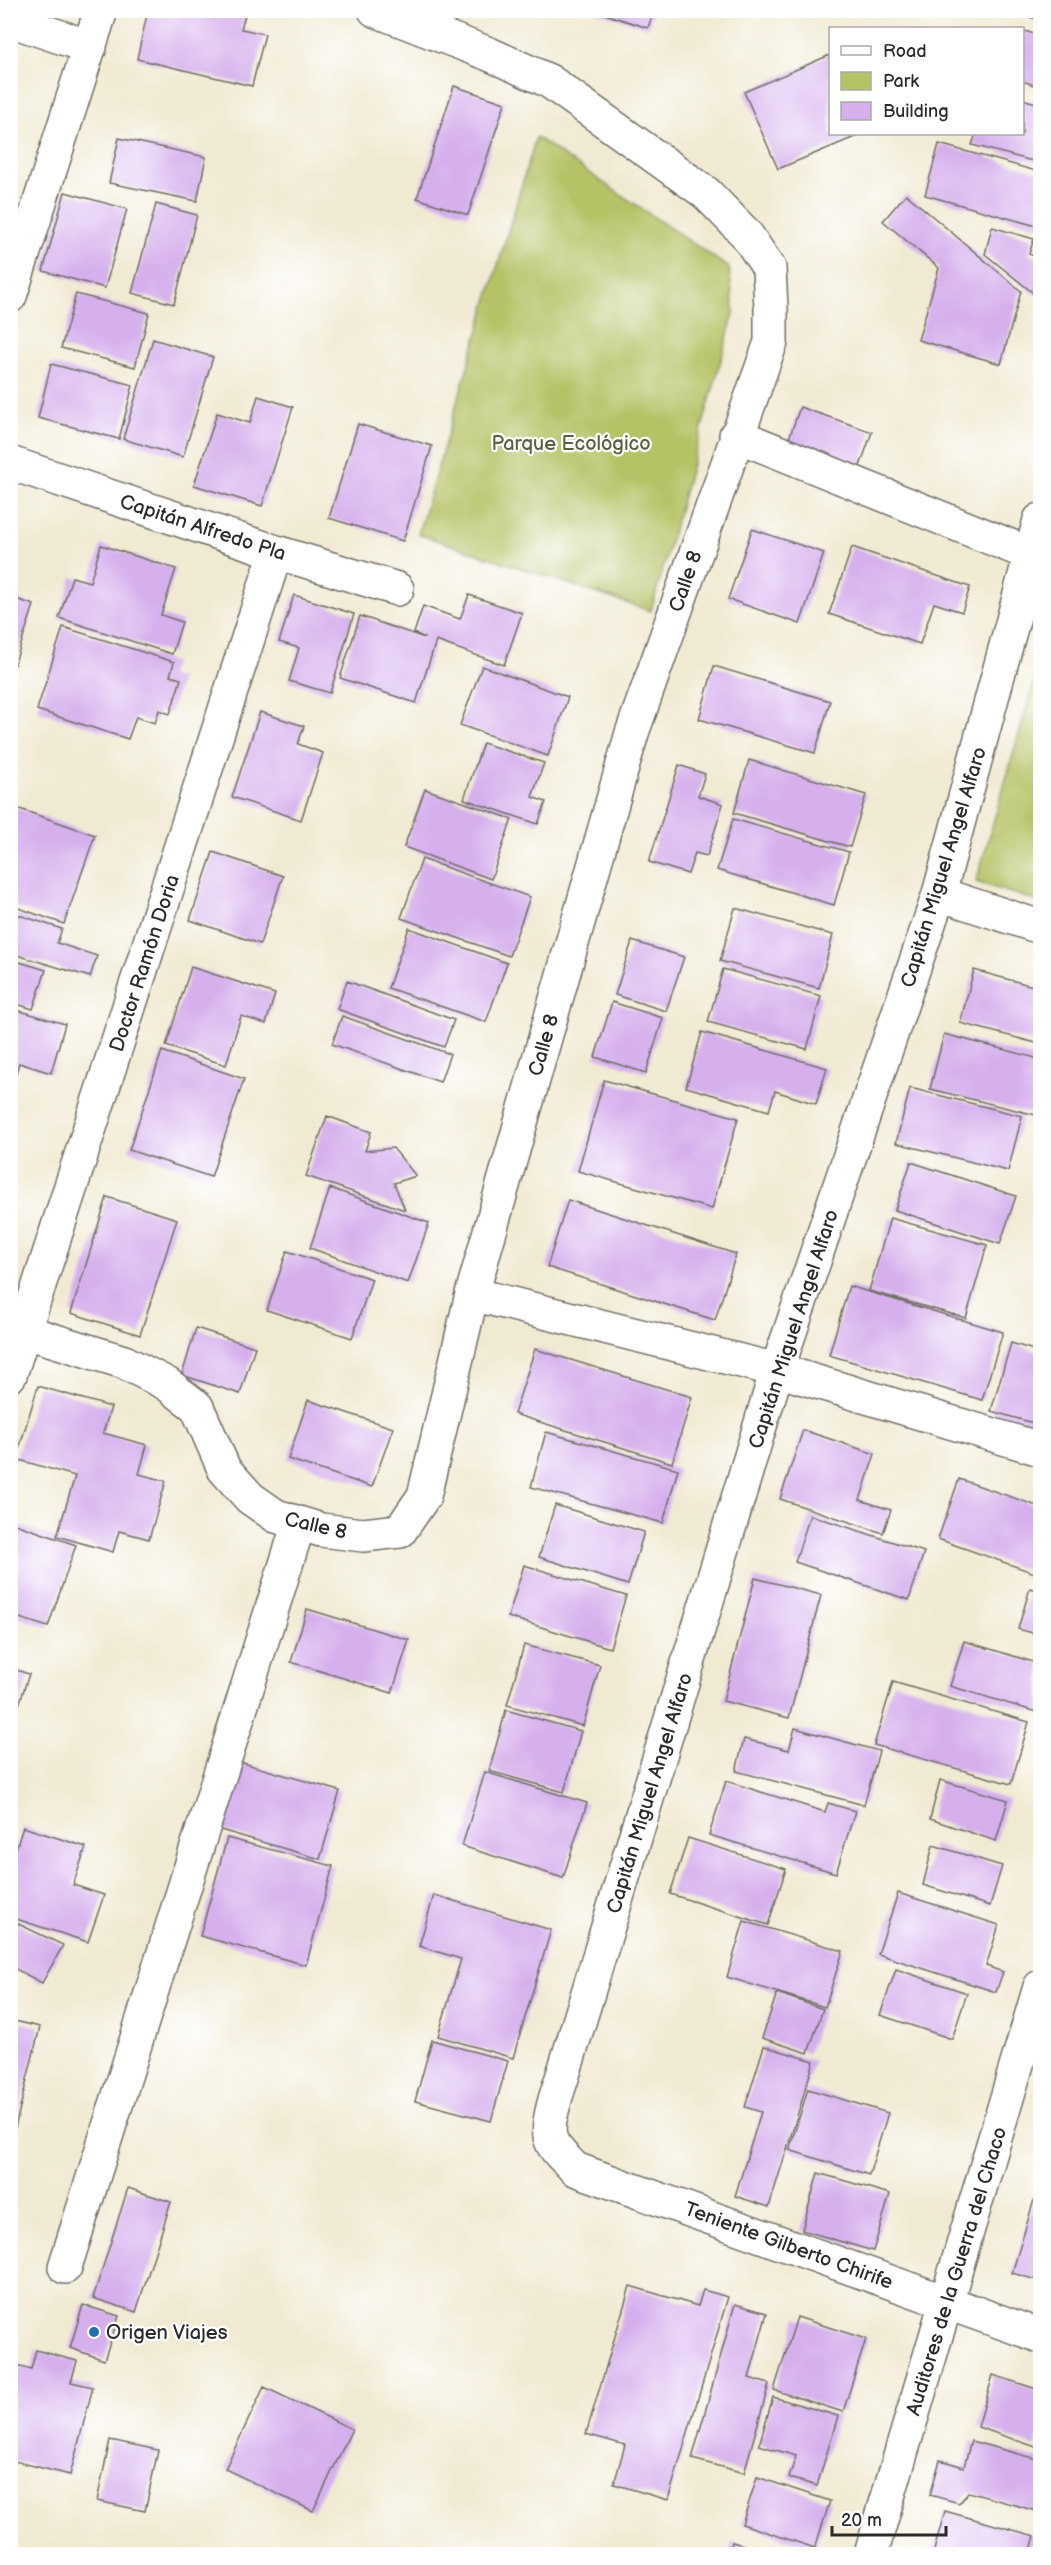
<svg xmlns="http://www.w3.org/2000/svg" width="1051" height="2565" viewBox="0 0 1051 2565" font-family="'Balsamiq Sans',sans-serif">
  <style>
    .green { fill: #b5c366; stroke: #707748; stroke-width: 1.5 }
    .building { fill: #d5b0ed }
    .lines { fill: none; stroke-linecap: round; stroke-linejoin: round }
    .minor-casing { stroke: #706e66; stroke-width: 36 }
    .minor { stroke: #fff; stroke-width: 33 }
    .poi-dot { fill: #1f6fb2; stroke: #fff; stroke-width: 2 }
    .labels { text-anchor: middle; stroke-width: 4.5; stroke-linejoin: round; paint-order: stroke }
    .park-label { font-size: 20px; fill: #5b6040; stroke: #fff }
    .street-label { font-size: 20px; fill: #2b2b2b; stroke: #fff }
    .poi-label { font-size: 20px; fill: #2b2b2b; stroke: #fff; text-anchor: start }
  </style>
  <rect width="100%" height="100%" fill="#fff"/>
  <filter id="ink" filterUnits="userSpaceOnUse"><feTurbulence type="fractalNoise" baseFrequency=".0167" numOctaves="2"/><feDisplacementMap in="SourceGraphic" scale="12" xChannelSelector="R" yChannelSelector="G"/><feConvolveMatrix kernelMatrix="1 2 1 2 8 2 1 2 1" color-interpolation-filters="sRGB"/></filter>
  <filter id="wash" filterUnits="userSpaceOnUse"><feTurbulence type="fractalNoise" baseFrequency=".008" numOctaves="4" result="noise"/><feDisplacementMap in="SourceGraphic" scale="24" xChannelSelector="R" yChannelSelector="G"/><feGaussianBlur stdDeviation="1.35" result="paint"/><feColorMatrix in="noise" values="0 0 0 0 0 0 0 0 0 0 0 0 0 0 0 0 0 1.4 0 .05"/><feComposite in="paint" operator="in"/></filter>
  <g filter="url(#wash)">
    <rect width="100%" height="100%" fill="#f1ead3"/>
    <path class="green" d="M536,137L729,268L734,313L651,611L418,534Z
      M1040,662V902L976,882Z"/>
    <g id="blocks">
      <path class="building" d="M148,10H229L245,15L241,29L265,34L252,86L137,59Z
        M592,10H654L648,28Z
        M1009,10H1040V20L1009,11Z
        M1022,30L1040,36V87L1022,81Z
        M830,55V134H862L778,169L744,92Z
        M454,86L505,103L468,215L417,198Z
        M1022,99L1040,104V163L972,145L976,134H1022Z
        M10,121L18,123L11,144H10Z
        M119,138L206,157L197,201L109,183Z
        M939,144L1040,172V227L925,195Z
        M65,192L127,209L105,288L43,271Z
        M906,194L1021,291L1001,364L918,340L939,268L883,221Z
        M156,204L197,215L174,304L132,293Z
        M992,227L1034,239L1029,254L1040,258V287L1038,297L985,254Z
        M76,294L149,313L135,367L61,348Z
        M153,339L213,357L183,457L123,439Z
        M51,364L133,385L119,439L38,418Z
        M258,396L293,407L262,506L194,485L217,413L250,423Z
        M800,407L872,432L859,469L787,444Z
        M358,424L432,446L403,541L329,518Z
        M752,529L824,553L800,624L728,599Z
        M101,545L176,569L161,615L182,622L172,654L59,618L72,577L90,582Z
        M852,547L970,587L962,612L934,603L920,644L829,614Z
        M294,595L354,614L330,693L289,681L299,648L279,642Z
        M469,595L522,613L504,665L436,641L416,703L340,678L360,616L425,638L414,633L423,606L460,619Z
        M10,597L34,605L11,675H10Z
        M63,627L174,662L170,676L181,679L170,714L159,710L155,723L136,717L128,739L37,710Z
        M482,666L568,697L548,756L460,725Z
        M714,666L830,701L815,753L699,719Z
        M260,712L304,726L298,744L323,753L301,820L232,797Z
        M483,743L544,763L532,797L546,802L538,824L464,799Z
        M749,760L866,795L850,847L734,813Z
        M679,765L705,774L698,796L723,804L707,856L695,853L688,874L649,862Z
        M425,789L512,819L491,879L404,847Z
        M11,806L95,835L64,924L10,905Z
        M733,819L849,852L834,905L717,870Z
        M213,852L283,876L260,944L190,920Z
        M422,859L530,897L509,956L401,918Z
        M735,908L833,935L819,988L720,961Z
        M10,912L62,929L57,943L97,956L90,977L10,953Z
        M409,928L507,963L486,1022L388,988Z
        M632,941L684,957L666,1011L615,995Z
        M10,959L46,970L33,1009L10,1002Z
        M191,967L275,994L266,1024L241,1016L226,1065L166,1046Z
        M723,969L821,996L807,1049L708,1022Z
        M974,970L1040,988V1044L960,1023Z
        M347,981L454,1020L444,1047L337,1009Z
        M612,1002L663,1018L646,1073L595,1057Z
        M10,1008L65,1024L51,1073L19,1063L11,1089Z
        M342,1016L450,1054L440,1082L332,1044Z
        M702,1032L827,1068L816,1104L775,1091L769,1111L686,1087Z
        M944,1034L1040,1059V1116L930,1089Z
        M162,1051L244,1079L211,1177L129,1150Z
        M604,1080L738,1118L712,1209L578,1171Z
        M910,1088L1022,1116L1008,1171L896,1143Z
        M327,1116L371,1132L365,1151L393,1148L416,1176L394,1183L405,1210L306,1176Z
        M911,1162L1016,1196L1000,1244L895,1210Z
        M330,1188L429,1223L408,1283L310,1248Z
        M107,1197L177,1219L140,1335L71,1313Z
        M568,1200L736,1254L715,1320L547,1267Z
        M890,1218L987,1245L966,1318L869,1291Z
        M287,1251L372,1279L352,1338L267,1310Z
        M849,1286L1003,1332L982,1400L829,1355Z
        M196,1328L255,1347L240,1394L182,1375Z
        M1011,1343L1040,1352V1425L991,1411Z
        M535,1349L692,1397L672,1463L514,1414Z
        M38,1386L111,1407L103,1433L147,1445L139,1474L166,1481L149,1539L119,1531L113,1552L57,1536L75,1476L16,1459Z
        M308,1400L393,1428L372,1487L288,1459Z
        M803,1430L875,1454L860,1500L891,1510L883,1533L780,1499Z
        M546,1432L678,1469L663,1523L531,1487Z
        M959,1479L1040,1507V1575L938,1539Z
        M555,1505L644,1532L628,1585L539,1557Z
        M810,1515L924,1552L909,1600L795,1562Z
        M15,1524L76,1545L48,1627L10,1615V1538Z
        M524,1565L626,1596L610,1648L508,1617Z
        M755,1578L821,1595L789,1718L723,1701Z
        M1030,1588L1040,1591V1635L1018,1629Z
        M307,1609L409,1640L392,1693L291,1662Z
        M964,1641L1040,1664V1713L950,1686Z
        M524,1645L600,1665L583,1726L507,1705Z
        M10,1668L29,1674L11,1729H10Z
        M893,1682L1029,1722L1011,1784L874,1745Z
        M506,1710L581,1731L564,1792L489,1771Z
        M795,1728L879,1751L864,1805L736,1771L744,1739L789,1750Z
        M236,1761L340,1791L320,1859L217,1829Z
        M485,1772L587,1803L563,1878L462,1846Z
        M940,1780L1008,1800L996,1841L930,1819Z
        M726,1781L825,1812L828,1803L855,1811L836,1873L709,1835Z
        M23,1827L86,1847L73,1885L104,1895L88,1942L10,1917V1867Z
        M227,1838L333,1866L306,1965L200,1936Z
        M688,1838L786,1869L768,1925L670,1894Z
        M933,1845L1002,1866L990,1906L923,1885Z
        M898,1893L999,1925L986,1966L1003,1972L996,1992L878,1954Z
        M434,1895L551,1930L513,2058L438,2036L461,1959L419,1946Z
        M10,1920L63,1945L42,1983L10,1966Z
        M744,1921L843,1951L825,2007L727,1977Z
        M896,1969L967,1993L952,2039L880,2015Z
        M777,1993L823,2009L808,2053L762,2038Z
        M10,2020L40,2027L11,2144H10Z
        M432,2040L508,2061L491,2121L415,2101Z
        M764,2046L814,2061L769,2207L735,2196L761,2112L745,2107Z
        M808,2089L888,2113L869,2175L789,2150Z
        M818,2173L890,2194L873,2251L802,2230Z
        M1040,2180V2281L1012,2273Z
        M128,2188L171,2202L136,2312L93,2298Z
        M630,2286L698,2306L703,2290L728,2297L668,2500L614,2484L625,2445L586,2434Z
        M735,2304L767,2313L749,2378L769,2384L744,2473L692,2459Z
        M83,2305L119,2316L104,2360L70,2348Z
        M797,2317L866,2339L843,2412L774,2390Z
        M36,2350L77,2361L71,2382L93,2387L70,2475L10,2460V2363L31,2369Z
        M993,2375L1040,2390V2431L1036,2447L978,2427Z
        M264,2387L352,2429L313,2511L225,2469Z
        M773,2397L838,2416L817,2486L789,2478L796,2456L759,2445Z
        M110,2440L158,2450L145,2511L97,2501Z
        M971,2441L1040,2460V2512L968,2492L959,2503L930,2495L940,2460L964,2467Z
        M757,2477L830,2501L815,2548L742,2524Z
        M945,2511L1035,2536L1030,2554H933Z
        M732,2542L770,2552L769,2554H729Z"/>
    </g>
  </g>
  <g filter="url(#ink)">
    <use href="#blocks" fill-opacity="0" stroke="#706e66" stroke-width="1.5"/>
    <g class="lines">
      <defs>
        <path id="minor" d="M10,20L90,47
          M10,296L101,10
          M736,435L1040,558
          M10,463L276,552L397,589
          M1040,520L939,894L777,1370L563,2075C558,2090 545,2125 551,2140C555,2151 567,2160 575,2169L1040,2336
          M939,894L1040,927
          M472,1294L777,1370L1040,1449
          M10,1327L124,1362L167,1384L197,1407L224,1469L250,1498L276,1516L321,1530L363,1535L400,1531L424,1496L472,1294L632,733L771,342V308L769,268L746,234L706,193L549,81L489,54L375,10
          M10,1375L276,552
          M65,2267L299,1523
          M871,2554L1040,1987"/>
      </defs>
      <use href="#minor" class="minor-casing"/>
      <use href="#minor" class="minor"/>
    </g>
  </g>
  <circle class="poi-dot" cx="94" cy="2332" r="6"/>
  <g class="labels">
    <g class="park-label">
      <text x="571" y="450">Parque Ecológico</text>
    </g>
    <g class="street-label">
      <text transform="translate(203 527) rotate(18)" y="7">Capitán Alfredo Pla</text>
      <text transform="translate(685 581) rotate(-71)" y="7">Calle 8</text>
      <text transform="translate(943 867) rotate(-73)" y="7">Capitán Miguel Angel Alfaro</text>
      <text transform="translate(144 963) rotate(-72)" y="7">Doctor Ramón Doria</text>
      <text transform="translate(543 1045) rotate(-74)" y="7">Calle 8</text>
      <text transform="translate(793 1329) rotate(-72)" y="7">Capitán Miguel Angel Alfaro</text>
      <text transform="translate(316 1525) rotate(13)" y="7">Calle 8</text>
      <text transform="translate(649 1793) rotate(-73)" y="7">Capitán Miguel Angel Alfaro</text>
      <text transform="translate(789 2245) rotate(20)" y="7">Teniente Gilberto Chirife</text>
      <text transform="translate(956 2271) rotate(-73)" y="7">Auditores de la Guerra del Chaco</text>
    </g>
    <g class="poi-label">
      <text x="106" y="2339">Origen Viajes</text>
    </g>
  </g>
  <rect width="1051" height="2565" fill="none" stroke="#fff" stroke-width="36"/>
  <rect x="829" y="27" width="195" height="108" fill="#ffffff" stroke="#aaaaaa" stroke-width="1.5"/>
  <rect x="841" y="46" width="30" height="9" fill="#ffffff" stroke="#aaaaaa" stroke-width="1.5"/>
  <text x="883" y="57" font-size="18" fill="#2b2b2b">Road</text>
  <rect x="841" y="72" width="30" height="18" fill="#b5c366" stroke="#aaaaaa" stroke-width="1.5"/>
  <text x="883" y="87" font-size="18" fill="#2b2b2b">Park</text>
  <rect x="841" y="102" width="30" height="18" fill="#d5b0ed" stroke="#aaaaaa" stroke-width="1.5"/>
  <text x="883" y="117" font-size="18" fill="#2b2b2b">Building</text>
  <path d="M832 2526v9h114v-9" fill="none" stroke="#2b2b2b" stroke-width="3"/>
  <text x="841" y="2526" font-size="18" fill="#2b2b2b" stroke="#ffffff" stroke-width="4.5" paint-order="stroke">20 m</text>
</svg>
